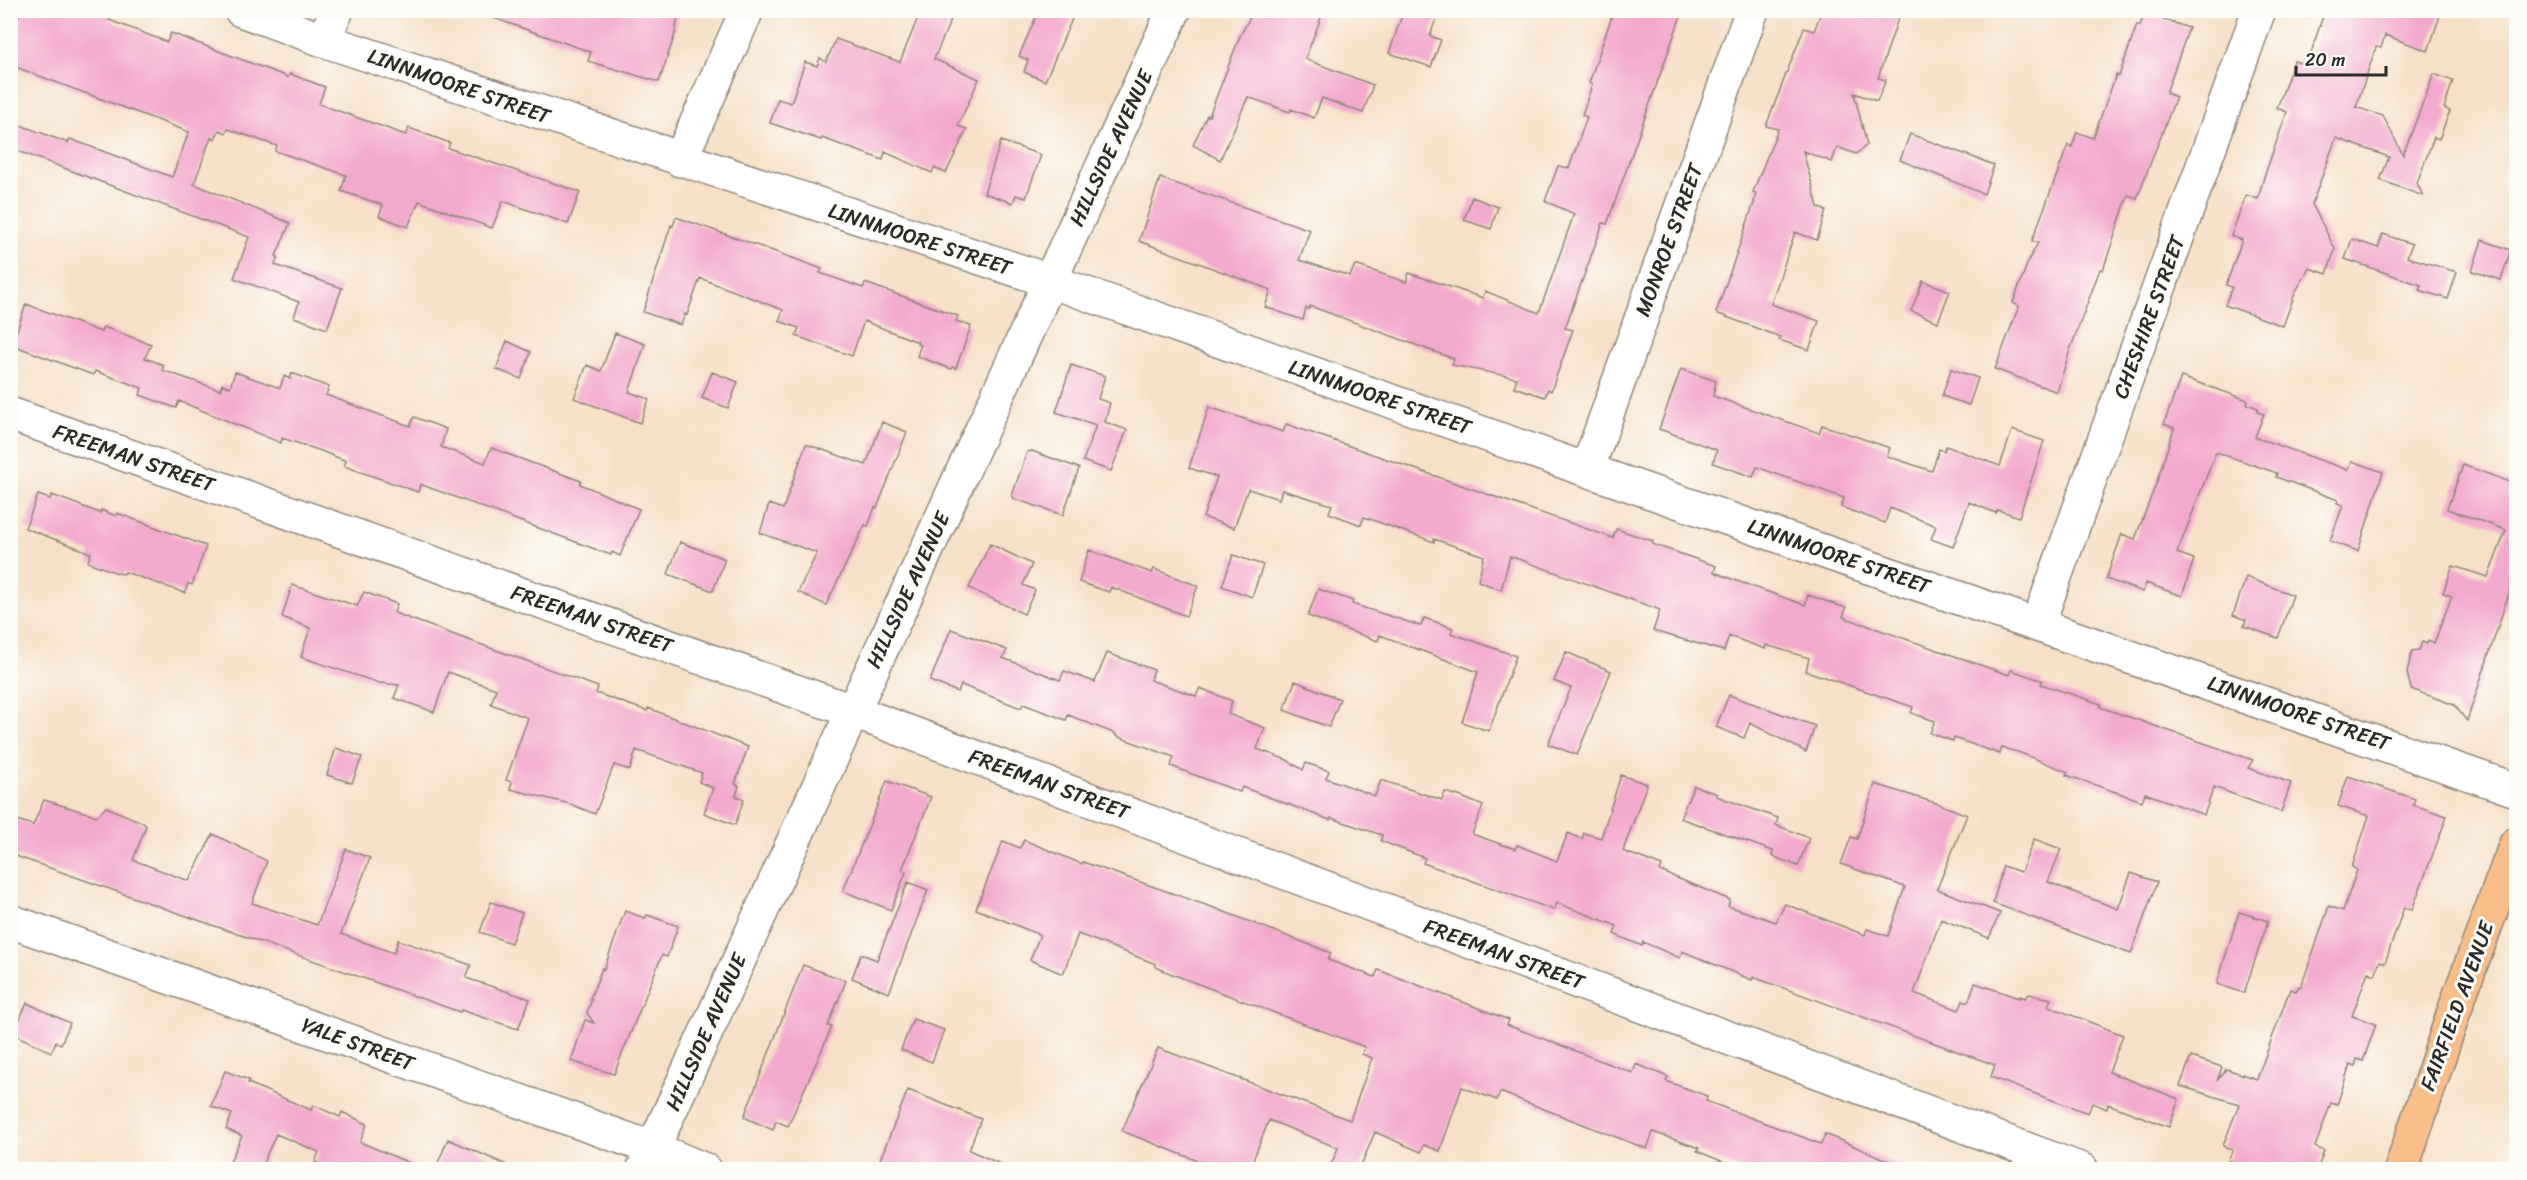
<svg xmlns="http://www.w3.org/2000/svg" width="2527" height="1180" viewBox="0 0 2527 1180" font-family="Sriracha,sans-serif">
  <style>
    .building { fill: #f3a9ce }
    .lines { fill: none; stroke-linecap: round; stroke-linejoin: round }
    .minor-casing { stroke: #90867a; stroke-width: 36 }
    .major-casing { stroke: #90867a; stroke-width: 36 }
    .minor { stroke: #fff; stroke-width: 33 }
    .major { stroke: #f8bd89; stroke-width: 33 }
    .labels { text-anchor: middle; stroke-width: 6; stroke-linejoin: round; paint-order: stroke }
    .street-label { font-size: 21px; fill: #2b2b2b; stroke: #fdfcf7 }
  </style>
  <rect width="100%" height="100%" fill="#fdfcf7"/>
  <filter id="ink" filterUnits="userSpaceOnUse"><feTurbulence type="fractalNoise" baseFrequency=".0167" numOctaves="2"/><feDisplacementMap in="SourceGraphic" scale="12" xChannelSelector="R" yChannelSelector="G"/><feConvolveMatrix kernelMatrix="1 2 1 2 8 2 1 2 1" color-interpolation-filters="sRGB"/></filter>
  <filter id="wash" filterUnits="userSpaceOnUse"><feTurbulence type="fractalNoise" baseFrequency=".008" numOctaves="4" result="noise"/><feDisplacementMap in="SourceGraphic" scale="24" xChannelSelector="R" yChannelSelector="G"/><feGaussianBlur stdDeviation="1.35" result="paint"/><feColorMatrix in="noise" values="0 0 0 0 0 0 0 0 0 0 0 0 0 0 0 0 0 1.4 0 .05"/><feComposite in="paint" operator="in"/></filter>
  <g filter="url(#wash)">
    <rect width="100%" height="100%" fill="#f6e1c8"/>
    <g id="blocks">
      <path class="building" d="M21,10H113L109,20L167,42L171,33L288,77L290,74L325,87L319,104L406,135L409,128L450,143L448,148L580,192L568,224L503,201L492,228L419,201L408,227L379,216L383,205L341,191L346,175L275,151L277,146L228,129L226,133L219,130L215,139L211,137L194,184L290,223L276,256L278,257L275,265L342,288L327,329L294,317L299,302L234,278L249,237L10,148V121L68,143L70,139L172,177L189,132L10,65V38Z
        M483,10H679L675,34L659,82L588,61L591,52L482,14Z
        M921,10H955L934,59L979,79L958,126L967,129L946,173L934,168L932,173L885,152L883,160L822,138L821,140L770,123L778,99L791,103L805,62L817,66L820,58L826,62L836,39L900,62Z
        M1039,10H1076L1045,81L1024,72L1028,60L1019,56Z
        M1254,10H1324L1305,59L1373,85L1363,113L1322,98L1314,118L1291,109L1290,112L1248,97L1220,160L1193,145L1207,115L1209,116L1240,36Z
        M1404,10H1439L1430,36L1441,40L1431,67L1389,53Z
        M1614,10H1683L1607,224L1603,223L1565,328L1573,330L1551,391L1548,389L1545,397L1514,387L1517,378L1452,365L1454,359L1310,306L1309,309L1306,308L1303,320L1265,307L1271,290L1139,241L1160,178L1310,230L1299,260L1350,276L1355,265L1406,282L1409,273L1483,298L1485,291L1539,313L1574,214L1545,201L1558,166L1569,168L1587,117L1582,115L1592,85L1589,83Z
        M1822,10H1901L1878,78L1886,80L1877,101L1854,93L1867,145L1856,154L1837,147L1832,162L1803,151L1818,207L1826,211L1817,240L1795,232L1771,304L1819,321L1809,350L1779,340L1780,337L1716,313L1754,203L1756,193L1753,192L1778,129L1766,126L1804,28L1814,31Z
        M2325,10H2442L2428,51L2385,35L2381,48L2376,47L2356,107L2383,116L2403,155L2434,74L2453,81L2444,108L2450,111L2439,139L2434,137L2417,183L2423,196L2380,180L2389,157L2336,138L2312,204L2335,249L2327,274L2309,268L2295,293L2283,326L2225,305L2232,287L2226,285L2242,240L2231,236L2246,195L2258,199L2264,177L2287,112L2277,108L2294,61L2307,65Z
        M2144,13L2189,28L2166,93L2176,97L2137,198L2128,195L2103,270L2100,269L2070,350L2057,392L1995,369L2019,306L2013,303L2029,259L2038,243L2032,241L2068,145L2072,147L2077,132L2093,138L2116,75L2119,76L2137,25L2140,26Z
        M1910,134L1994,165L1984,194L1900,160Z
        M1001,141L1041,155L1026,198L1016,195L1013,203L984,193Z
        M1472,197L1498,207L1491,229L1464,220Z
        M676,217L776,252L822,269L820,273L863,288L865,283L958,316L956,321L971,326L956,368L952,367L951,369L917,356L921,345L917,344L918,342L864,321L852,356L796,336L799,328L779,321L783,310L700,278L687,315L685,314L681,325L643,312L671,225L673,226Z
        M2383,234L2412,244L2407,257L2457,272L2448,299L2419,290L2421,285L2345,259L2352,239L2378,248Z
        M2482,240L2511,250L2501,280L2472,271Z
        M1923,281L1950,291L1938,322L1911,311Z
        M26,304L101,332L103,327L151,344L145,358L164,365L162,370L220,390L222,384L230,387L235,372L280,388L284,376L290,379L292,373L329,387L326,395L410,426L414,417L446,429L441,447L485,463L491,448L581,481L580,484L639,509L620,556L612,552L611,555L420,484L418,492L344,466L346,461L321,451L282,438L281,443L179,401L176,408L140,395L142,388L95,371L93,375L12,345Z
        M615,333L645,344L629,392L649,399L640,423L574,398L587,365L601,371Z
        M507,341L531,352L521,379L496,369Z
        M1071,365L1105,376L1098,399L1110,403L1105,422L1127,430L1111,471L1083,461L1096,425L1056,412Z
        M1681,369L1716,381L1713,396L1819,433L1822,425L1890,448L1887,456L1932,471L1939,449L1944,451L1946,446L2000,466L2012,430L2044,441L2019,517L1998,510L1996,513L1969,502L1953,547L1931,539L1936,526L1890,508L1885,523L1841,507L1844,498L1757,467L1753,477L1713,463L1717,450L1659,429Z
        M1951,369L1978,378L1969,405L1942,396Z
        M712,372L738,382L728,408L702,398Z
        M2181,377L2248,400L2247,404L2258,408L2257,412L2264,414L2255,437L2348,470L2352,461L2383,472L2358,551L2330,541L2343,505L2337,503L2338,500L2276,477L2277,473L2216,452L2177,553L2194,559L2182,596L2146,583L2143,592L2106,579L2122,534L2135,539L2156,484L2174,428L2164,424Z
        M1209,407L1283,432L1286,424L1613,538L1616,529L1653,541L1652,544L1716,566L1714,572L1737,581L1805,605L1808,595L1846,608L1843,617L2009,675L2011,670L2043,681L2041,684L2101,704L2100,707L2253,760L2248,768L2291,783L2281,812L2214,787L2204,815L2145,793L2142,801L2066,775L2068,772L2018,752L2002,748L2000,754L1954,738L1953,741L1930,733L1935,721L1911,713L1913,707L1806,671L1809,658L1766,645L1765,649L1729,636L1724,651L1653,631L1660,610L1510,556L1501,590L1478,581L1484,556L1434,539V542L1364,517L1361,525L1329,513L1332,505L1282,490L1279,499L1248,489L1234,528L1203,517L1217,477L1189,468Z
        M882,422L907,432L877,508L875,507L868,526L865,525L826,605L798,592L817,553L760,533L769,504L783,509L806,444L866,465Z
        M1032,451L1079,468L1063,515L1015,499L1012,496L1027,452Z
        M2463,465L2516,484V572L2467,721L2454,705L2411,689L2407,673L2412,651L2419,650L2422,642L2427,644L2428,640L2434,643L2452,596L2443,593L2453,566L2488,577L2506,530L2447,509Z
        M38,495L50,499L52,495L100,513L101,510L116,516L117,513L206,546L192,585L188,583L185,593L125,572L124,574L117,573L88,562L91,553L25,528Z
        M680,542L725,559L713,591L668,574Z
        M990,544L1032,564L1023,585L1035,590L1024,614L969,588Z
        M1089,550L1152,573L1154,569L1198,586L1186,616L1111,587L1109,592L1079,582Z
        M1233,555L1263,565L1252,597L1222,586Z
        M2246,577L2293,595L2278,638L2244,626L2246,620L2233,615Z
        M292,585L357,606L364,592L397,604L394,612L397,614L598,687L596,693L647,711L648,708L748,747L735,784L739,786L736,796L744,799L735,825L704,813L713,788L699,782L702,773L636,750L630,770L614,765L595,814L570,804L510,789L512,782L506,780L528,718L491,704L496,689L448,672L434,712L394,698L399,685L379,683L301,657L310,628L282,617Z
        M1318,589L1353,601L1352,604L1421,626L1424,618L1453,628L1451,633L1516,656L1489,731L1462,722L1478,672L1380,635L1378,641L1308,616Z
        M951,629L1007,650L1003,658L1060,680L1064,671L1095,682L1107,653L1154,670L1150,680L1196,696L1200,688L1232,701L1228,714L1265,728L1257,749L1287,760L1303,770L1306,763L1329,771L1326,778L1375,796L1381,780L1442,800L1445,792L1462,797L1483,806L1472,834L1515,849L1517,845L1557,861L1568,833L1582,839L1584,833L1601,838L1621,775L1647,784L1623,851L1662,866L1660,871L1730,900L1728,906L1776,922L1785,904L1865,935L1867,929L1888,936L1905,887L1841,864L1851,837L1857,839L1875,784L1939,804L1967,815L1937,889L2000,913L1989,938L1941,919L1914,993L1959,1010L1963,1000L1968,1002L1975,983L2019,998L2020,996L2025,998L2029,994L2051,999L2048,1006L2123,1035L2109,1072L2179,1099L2169,1127L2108,1104L2107,1109L2092,1103L2088,1113L2022,1089L1991,1077L1995,1065L1753,977L1752,980L1682,951L1680,958L1643,942L1642,946L1614,934L1617,926L1557,903L1554,910L1423,863L1425,858L1381,841L1382,835L1331,818L1330,820L1242,787L1240,792L1171,766L1174,757L1116,736V734L1068,715L1066,720L1023,704L1021,708L961,685L958,692L930,681Z
        M1566,652L1611,671L1577,755L1548,744L1571,688L1554,681Z
        M1295,681L1340,699L1329,727L1284,710Z
        M1729,695L1815,726L1806,752L1750,723L1744,738L1716,727Z
        M336,748L362,757L352,783L327,775Z
        M2348,776L2415,799L2413,805L2447,816L2412,910L2404,907L2385,963L2380,961L2375,975L2368,972L2352,1016L2376,1024L2363,1061L2357,1059L2355,1066L2350,1064L2337,1105L2331,1103L2315,1147L2324,1151L2317,1170H2253L2228,1160L2233,1150L2223,1146L2239,1104L2180,1086L2191,1057L2222,1067L2217,1081L2226,1069L2257,1079L2290,989L2296,991L2299,986L2301,987L2329,906L2343,911L2357,870L2352,867L2369,816L2338,806Z
        M887,781L931,797L902,870L906,872L891,910L843,891Z
        M1694,786L1717,794L1716,796L1778,818L1776,825L1809,838L1798,866L1772,856L1773,851L1680,818Z
        M44,800L97,816L106,807L144,823L146,826L133,860L189,881L213,834L267,861L252,903L317,925L346,849L370,858L341,934L394,953L398,940L471,965L466,978L530,999L518,1029L461,1010L460,1012L10,854V818L33,825Z
        M2034,839L2061,849L2048,882L2118,909L2131,873L2157,882L2131,954L1993,903L2003,866L2021,872Z
        M1024,840L1082,864L1083,862L1217,909L1331,953L1328,960L1375,977L1378,970L1468,1004L1509,1020L1507,1025L1633,1073L1636,1064L1668,1077L1666,1081L1707,1096L1706,1101L1773,1126L1821,1144L1825,1134L1911,1170H1743L1697,1151L1699,1148L1653,1132L1647,1149L1500,1092L1497,1100L1462,1087L1440,1151L1424,1145L1421,1152L1375,1132L1359,1170H1329L1338,1148L1269,1120L1249,1170H1221L1122,1131L1158,1048L1350,1120L1372,1058L1362,1054L1365,1047L1172,974L1156,967V964L1078,934L1063,974L1030,960L1040,935L976,909L1003,841L1020,848Z
        M908,882L928,890L889,993L852,978L861,954L877,960Z
        M491,902L522,913L511,943L480,932Z
        M625,911L645,918L647,915L678,926L667,957L662,955L614,1074L571,1061L585,1020L594,1023L587,1013L592,999H590L602,968L604,969Z
        M2239,912L2268,921L2244,993L2217,984Z
        M803,965L846,981L828,1026L832,1027L788,1126L776,1121L773,1130L744,1117Z
        M27,1003L70,1023L61,1044L56,1042L51,1052L13,1034Z
        M913,1019L944,1030L932,1062L901,1050Z
        M225,1071L249,1080L248,1083L311,1110L313,1105L340,1117L342,1112L367,1124L360,1142L426,1170H335L315,1162L319,1152L276,1134L260,1170H226L242,1136L226,1129L232,1114L211,1106Z
        M908,1090L981,1119L969,1150L1014,1170H899L879,1162Z
        M448,1139L518,1170H435Z"/>
    </g>
  </g>
  <g filter="url(#ink)">
    <use href="#blocks" fill-opacity="0" stroke="#90867a" stroke-width="1.5"/>
    <g class="lines">
      <defs>
        <path id="minor" d="M241,10L323,40L1050,281L1587,470L2516,790
          M323,40L337,10
          M680,160L747,10
          M10,414L852,711L2082,1170
          M1587,470L1752,10
          M2038,624L2259,10
          M10,921L652,1148L705,1170
          M643,1170L1174,10"/>
        <path id="major" d="M2401,1170L2459,997L2516,844"/>
      </defs>
      <use href="#minor" class="minor-casing"/>
      <use href="#major" class="major-casing"/>
      <use href="#minor" class="minor"/>
      <use href="#major" class="major"/>
    </g>
  </g>
  <g class="labels">
    <g class="street-label">
      <text transform="translate(459 86) rotate(19)" y="7">LINNMOORE STREET</text>
      <text transform="translate(1111 148) rotate(-65)" y="7">HILLSIDE AVENUE</text>
      <text transform="translate(920 239) rotate(18)" y="7">LINNMOORE STREET</text>
      <text transform="translate(1669 240) rotate(-70)" y="7">MONROE STREET</text>
      <text transform="translate(2149 317) rotate(-70)" y="7">CHESHIRE STREET</text>
      <text transform="translate(1380 397) rotate(19)" y="7">LINNMOORE STREET</text>
      <text transform="translate(134 458) rotate(19)" y="7">FREEMAN STREET</text>
      <text transform="translate(1839 556) rotate(19)" y="7">LINNMOORE STREET</text>
      <text transform="translate(908 590) rotate(-65)" y="7">HILLSIDE AVENUE</text>
      <text transform="translate(592 619) rotate(19)" y="7">FREEMAN STREET</text>
      <text transform="translate(2299 713) rotate(19)" y="7">LINNMOORE STREET</text>
      <text transform="translate(1049 784) rotate(20)" y="7">FREEMAN STREET</text>
      <text transform="translate(1504 954) rotate(20)" y="7">FREEMAN STREET</text>
      <text transform="translate(2457 1006) rotate(-70)" y="7">FAIRFIELD AVENUE</text>
      <text transform="translate(706 1032) rotate(-66)" y="7">HILLSIDE AVENUE</text>
      <text transform="translate(358 1044) rotate(20)" y="7">YALE STREET</text>
    </g>
  </g>
  <rect width="2527" height="1180" fill="none" stroke="#fdfcf7" stroke-width="36"/>
  <path d="M2296 66v9h90v-9" fill="none" stroke="#2b2b2b" stroke-width="3"/>
  <text x="2305" y="66" font-size="18" fill="#2b2b2b" stroke="#fdfcf7" stroke-width="4.5" paint-order="stroke">20 m</text>
</svg>
